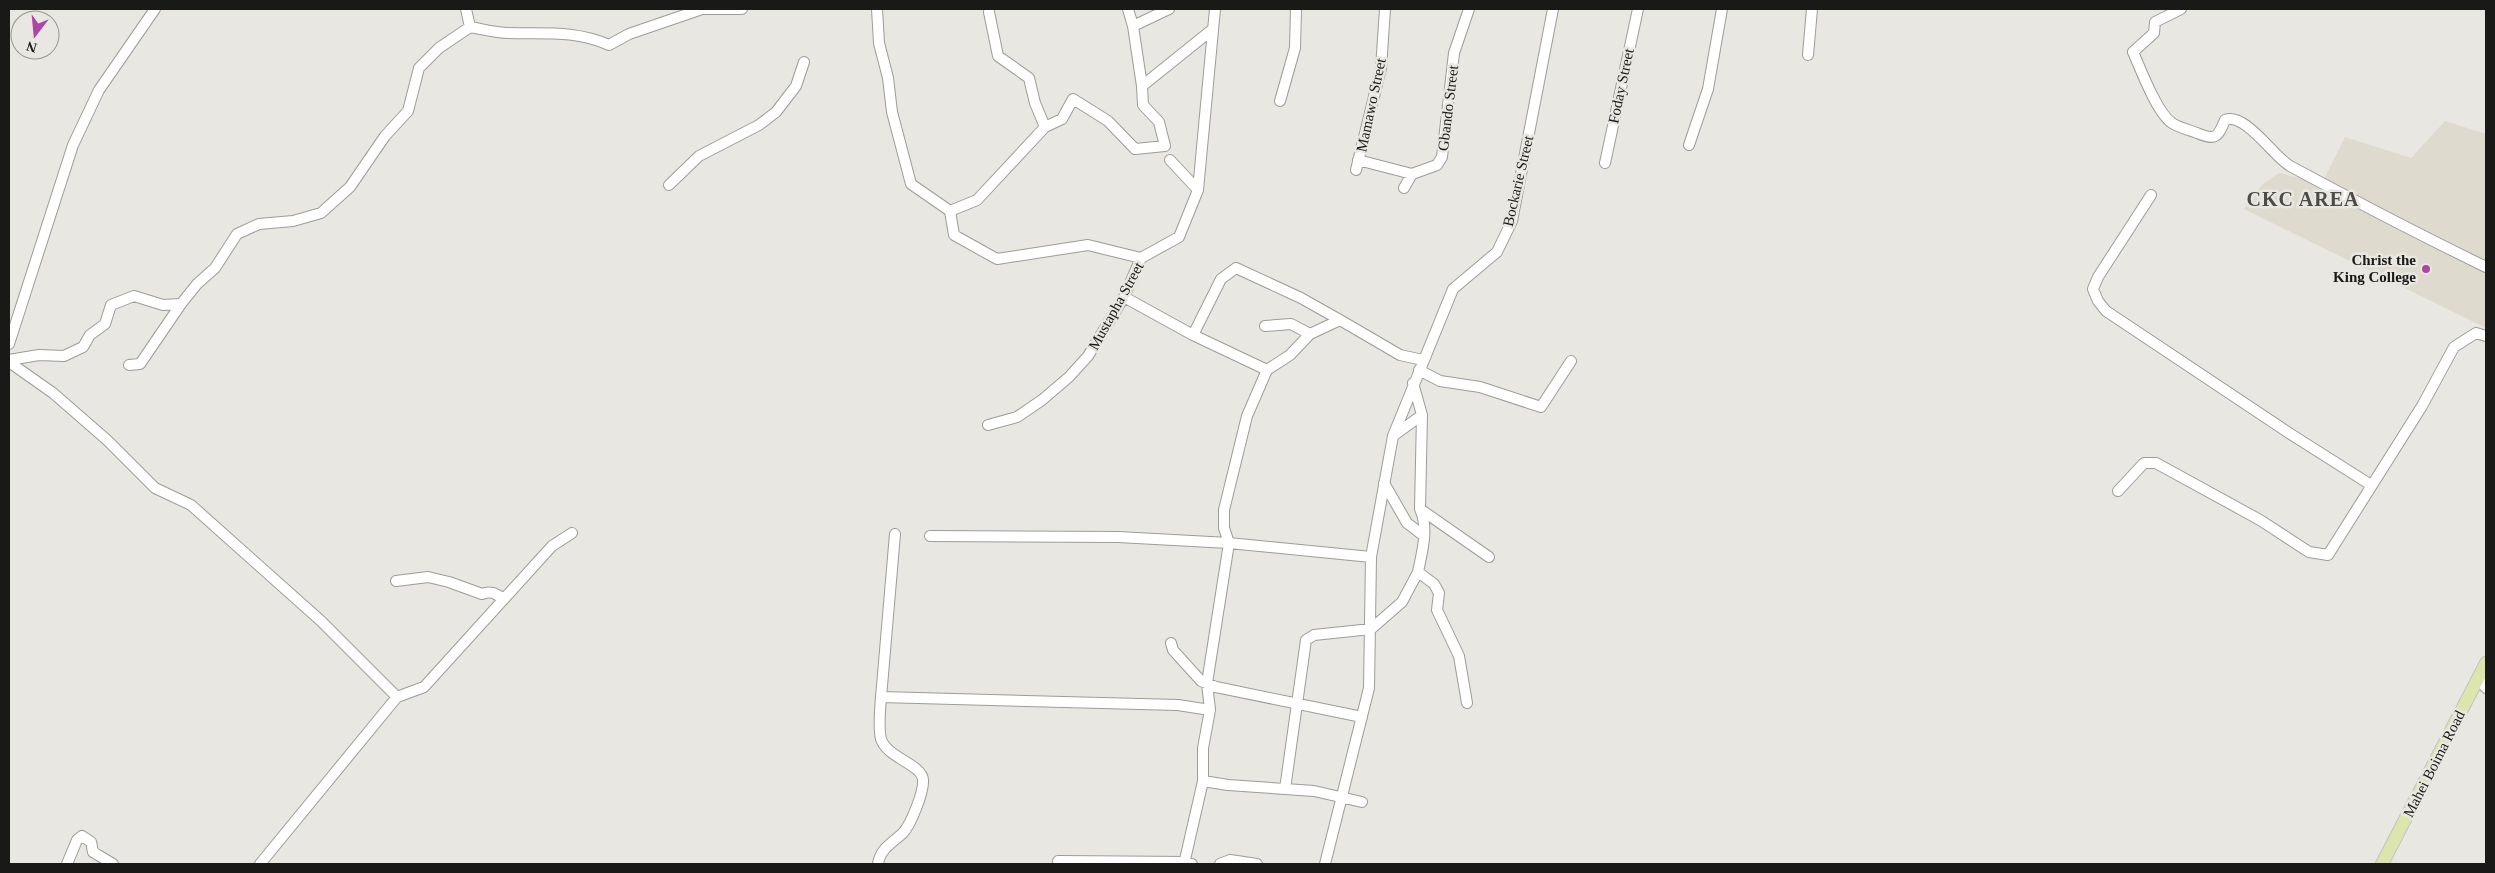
<svg xmlns="http://www.w3.org/2000/svg" width="2495" height="873" viewBox="0 0 2495 873" font-family="'Times New Roman',serif">
  <style>
    .built { fill: #dedace }
    .lines { fill: none; stroke-linecap: round; stroke-linejoin: round }
    .minor-casing { stroke: #9e9c98; stroke-width: 12 }
    .major-casing { stroke: #c3c3c3; stroke-width: 14 }
    .minor { stroke: #fff; stroke-width: 10 }
    .major { stroke: #dce5ad; stroke-width: 12 }
    .poi-dot { fill: #b145a4; stroke: #e9e7e2; stroke-width: 2 }
    .labels { text-anchor: middle; stroke-width: 5; stroke-linejoin: round; paint-order: stroke }
    .street-label { font-size: 15px; fill: #191917; stroke: #e9e7e2 }
    .poi-label { font-size: 15px; font-weight: bold; fill: #191917; stroke: #e9e7e2; text-anchor: end }
    .district-label { font-size: 20px; font-weight: bold; letter-spacing: 1px; fill: #4c4b47; stroke: #e9e7e2 }
  </style>
  <rect width="100%" height="100%" fill="#e9e7e2"/>
  <path class="built" d="M2445,121L2486,134V328L2244,209L2262,185L2279,173L2322,183L2345,137L2411,158Z"/>
  <g class="lines">
    <defs>
      <path id="minor" d="M466,9L470,27
        M877,9L879,43L888,78L892,112L911,184L950,211L954,235L997,259L1088,245L1141,258
        M1128,9L1133,26L1142,86
        M2181,9L2155,22L2154,33L2133,52C2141,70 2157,113 2172,123C2180,128 2189,130 2197,133C2216,141 2218,137 2225,120C2245,112 2273,156 2290,166C2355,201 2420,235 2486,267
        M989,12L998,56L1029,78L1035,103L1045,127
        M1133,26L1169,9
        M1808,55L1812,9
        M1280,101L1295,48L1296,9
        M1689,145L1708,89L1722,9
        M1170,160L1198,190
        M1358,160L1412,174
        M1605,163L1638,9
        M1356,170L1381,68L1385,9
        M669,185L699,156L759,125L776,112L796,86L804,62
        M1404,188L1412,174L1437,165L1442,157L1454,53L1469,9
        M2151,195L2098,277L2093,289L2098,301L2106,311L2289,433L2371,485
        M950,211L977,200L1045,127L1062,119L1073,99L1108,121L1135,149L1165,146L1159,122L1143,105L1142,86L1213,29
        M1124,297L1193,335L1267,370
        M1265,326L1291,324L1310,334
        M1193,335L1221,279L1236,268L1301,298L1340,320
        M9,344L73,145L99,90L155,9
        M9,360L39,355L64,356L83,347L90,335L105,324L111,305L134,296L163,305L181,304L197,284L215,268L237,234L259,224L293,221L321,213L350,187L385,136L408,111L419,68L439,48L470,27C482,29 496,33 509,33C545,34 575,30 609,45L629,34L702,9H742
        M9,362L53,393L107,440L155,488L191,505L321,621L397,697
        M129,365L140,364L181,304
        M1419,370L1440,381L1480,387L1541,407L1571,361
        M1413,383L1422,415L1420,509C1429,528 1422,552 1418,572L1434,584L1439,593L1437,610L1459,656L1467,703
        M1422,415L1393,436L1453,289L1497,252L1512,221L1553,9
        M988,425L1017,417L1042,400L1069,377L1088,356L1124,297L1141,258L1179,237L1198,190L1215,9
        M1384,483L1407,523L1424,536
        M2118,491L2144,463H2156L2260,520L2309,552L2328,555L2422,406L2454,347L2476,333L2486,336
        M1420,509L1489,557
        M930,536L1118,537L1229,543L1224,528V510L1247,416L1267,370L1290,355L1310,334L1340,320L1400,355L1423,360
        M396,581L428,577L449,582L482,594C491,590 496,594 504,599
        M1171,643L1173,650L1201,681L1216,687L1362,717
        M2478,679L2486,688
        M881,697L1178,705L1210,710L1203,748V781L1228,785L1285,789
        M1210,710L1207,683L1229,543L1371,557
        M1362,802L1314,791L1285,789L1306,640L1314,635L1371,629L1402,602L1418,572
        M1058,861L1185,862L1192,864
        M67,864L77,840L82,836L91,842L93,852L113,864
        M260,864L397,697L424,687L552,546L572,533
        M878,864C880,849 892,843 903,833C911,824 924,792 923,780C922,764 887,758 881,739C877,725 882,690 883,674C887,628 891,581 895,534
        M1184,864L1203,781
        M1220,864L1230,860L1257,864
        M1325,864L1369,688L1371,557L1393,436"/>
      <path id="major" d="M2382,864L2486,663"/>
    </defs>
    <use href="#minor" class="minor-casing"/>
    <use href="#major" class="major-casing"/>
    <use href="#minor" class="minor"/>
    <use href="#major" class="major"/>
  </g>
  <circle class="poi-dot" cx="2426" cy="269" r="5"/>
  <g class="labels">
    <g class="street-label">
      <text transform="translate(1621 86) rotate(-78)" y="5">Foday Street</text>
      <text transform="translate(1371 105) rotate(-78)" y="5">Mamawo Street</text>
      <text transform="translate(1448 108) rotate(-83)" y="5">Gbando Street</text>
      <text transform="translate(1518 181) rotate(-77)" y="5">Bockarie Street</text>
      <text transform="translate(1116 306) rotate(-61)" y="5">Mustapha Street</text>
      <text transform="translate(2434 764) rotate(-63)" y="5">Mahei Boima Road</text>
    </g>
    <g class="poi-label">
      <text x="2416" y="265">Christ the<tspan x="2416" dy="17">King College</tspan></text>
    </g>
    <g class="district-label">
      <text x="2303" y="206">CKC AREA</text>
    </g>
  </g>
  <rect width="2495" height="873" fill="none" stroke="#191917" stroke-width="20"/>
  <g transform="translate(35 35) rotate(196)"><circle r="24" fill="#e9e7e2" stroke="#969591"/>
  <path d="M0-4L9 19L0 12L-9 19Z" fill="#b145a4"/>
  <text y="-8" font-size="14" font-weight="bold" text-anchor="middle" fill="#191917">N</text>
  </g>
</svg>
